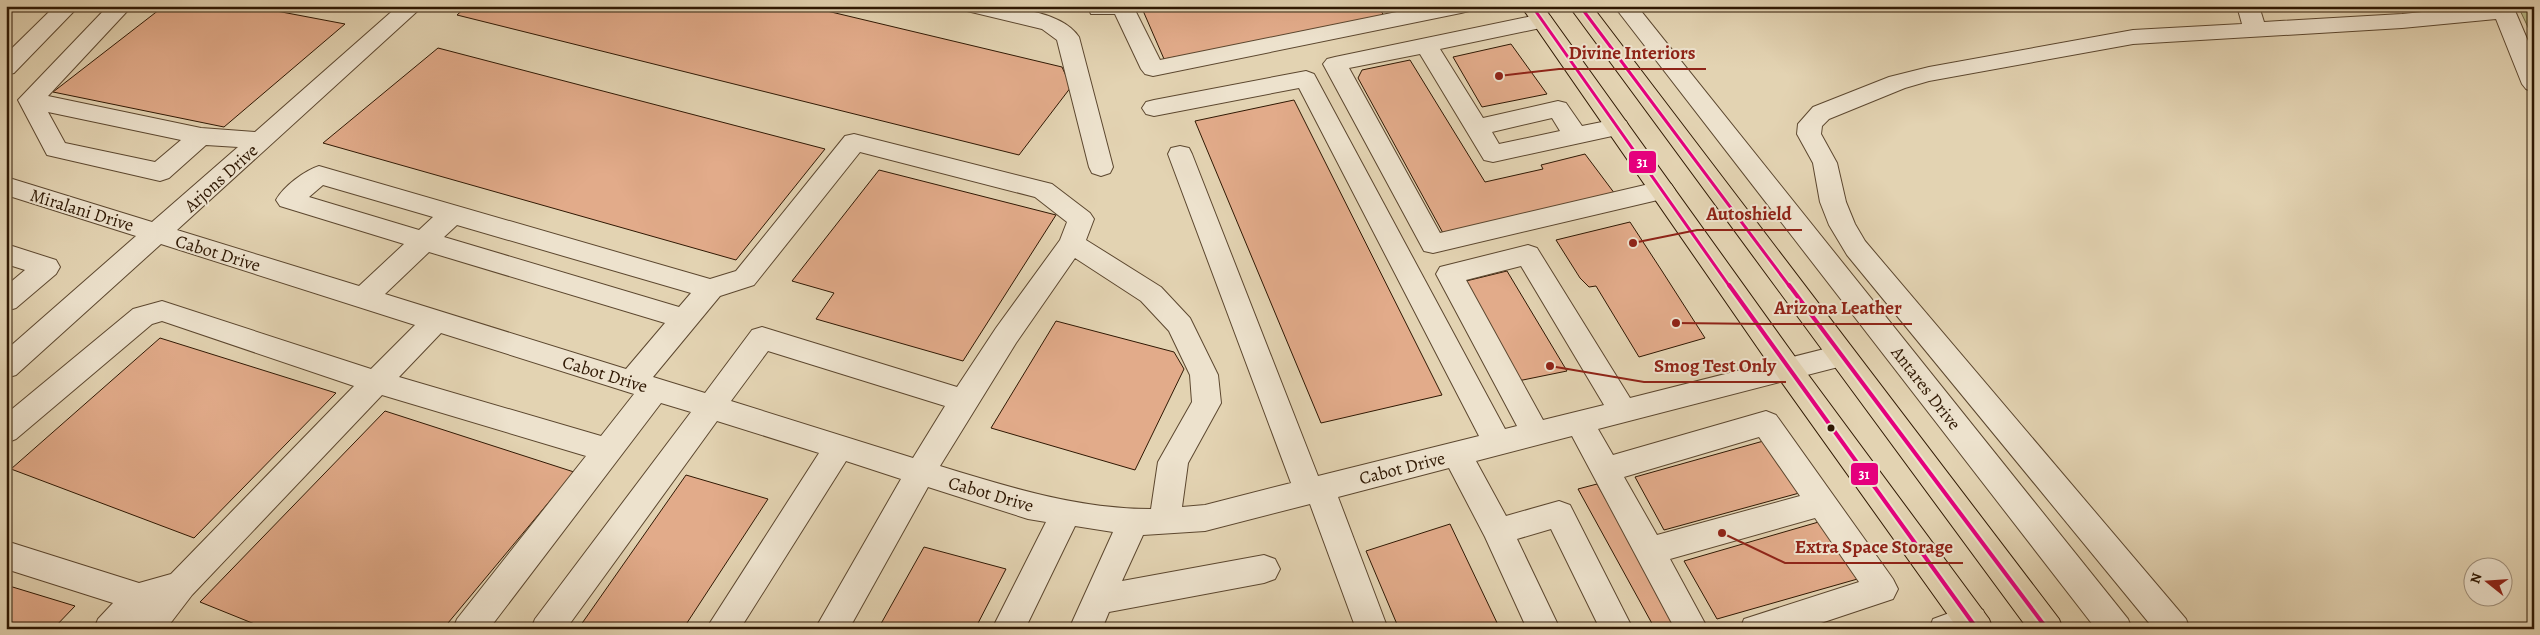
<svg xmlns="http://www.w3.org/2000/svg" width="2540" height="635" viewBox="0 0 2540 635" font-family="Alegreya,serif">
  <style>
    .green { fill: #babb88; stroke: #746a46 }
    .building { fill: #e2ab8a; stroke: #2f1803 }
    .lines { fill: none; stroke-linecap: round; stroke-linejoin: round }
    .minor-casing { stroke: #5c472f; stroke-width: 2 }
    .major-casing { stroke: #2f1803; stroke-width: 2 }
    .minor { fill: #ede2cd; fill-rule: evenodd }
    .major { fill: #e3d3b2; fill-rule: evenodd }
    .bus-1-far1-casing { stroke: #ede2cd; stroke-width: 6 }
    .bus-1-casing { stroke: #ede2cd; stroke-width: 8 }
    .bus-1-far1 { stroke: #e5007d; stroke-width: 3 }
    .bus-1 { stroke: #e5007d; stroke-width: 4 }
    .bus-dot { fill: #2f1803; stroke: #ede2cd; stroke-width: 2 }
    .labels { text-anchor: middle; stroke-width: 4; stroke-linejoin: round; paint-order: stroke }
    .street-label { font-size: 18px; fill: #2f1803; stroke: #ede2cd }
    .leader { fill: none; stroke: #8f2418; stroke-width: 2 }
    .callout-dot { fill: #8f2418; stroke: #ede2cd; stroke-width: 2 }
    .callout-label { font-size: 19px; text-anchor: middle; font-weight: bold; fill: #8f2418; stroke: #ede2cd; stroke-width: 4; stroke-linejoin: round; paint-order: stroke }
    .line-badge { stroke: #ede2cd; stroke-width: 2 }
    .badge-label { font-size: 14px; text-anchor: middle; font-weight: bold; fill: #fff }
  </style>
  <rect width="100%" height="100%" fill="#e3d3b2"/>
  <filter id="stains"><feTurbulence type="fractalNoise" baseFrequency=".004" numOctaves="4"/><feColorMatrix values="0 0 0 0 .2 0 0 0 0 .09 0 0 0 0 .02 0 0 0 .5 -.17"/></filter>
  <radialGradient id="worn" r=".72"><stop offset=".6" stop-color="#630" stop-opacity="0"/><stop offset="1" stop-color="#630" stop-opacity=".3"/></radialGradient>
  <path class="green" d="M2518,6H2534V40Z"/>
  <path class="building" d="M164,6H250L345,24L224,127L53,92Z
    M467,6H806L1062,67L1071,87L1019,155L457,15Z
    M1141,6H1378L1386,19L1164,59Z
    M1511,44L1547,94L1482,107L1453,57Z
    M438,48L825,149L736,260L323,143Z
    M1410,60L1485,182L1543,169L1541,165L1585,154L1615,194L1443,233L1358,78L1362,70Z
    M1294,100L1442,395L1321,423L1195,121Z
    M879,170L1056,215L963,361L816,319L834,293L792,281Z
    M1630,222L1662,271L1705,338L1639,357L1596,286L1589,287L1580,278L1556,240Z
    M1507,271L1567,371L1513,382L1458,283Z
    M1056,321L1174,352L1184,369L1135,470L991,428Z
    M160,338L336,393L194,538L11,469Z
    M385,411L574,472L443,629H267L200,602Z
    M1767,440L1803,492L1664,530L1635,477Z
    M686,475L768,499L683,629H578Z
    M1597,484L1680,629H1655L1578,489Z
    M1822,521L1861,578L1717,619L1684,561Z
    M1450,524L1500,629H1399L1366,551Z
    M924,547L1006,569L975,629H878Z
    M6,585L75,606L53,629H6Z"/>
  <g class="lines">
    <defs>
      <path id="minor" d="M55,6H79L14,73L6,75V54Z
        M108,6H132L48,96L201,128L255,132L398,6H423L177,230L359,286L404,244L280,206L276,200C284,186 304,171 319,166L710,279L736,271L845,136L854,134L1052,184L1090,213L1094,219L1086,240L1161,287L1190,318L1218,375L1221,403L1188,463L1182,507L1205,505L1291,483L1168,154L1171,148L1180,146L1189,148L1192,154L1318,476L1479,436L1299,88L1154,116L1146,114L1142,108L1146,102L1154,100L1306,71L1314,74L1505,429L1517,426L1436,274L1440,267L1528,245L1537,248L1630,398L1840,345L1850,348L1854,356L1850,364L1598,429L1613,455L1766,411L1776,415L1893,579L1898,589L1893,599L1803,629H1740L1744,619L1859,582L1815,518L1670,559L1708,629H1675L1572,436L1476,461L1506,516L1559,501L1570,505L1633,629H1600L1551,529L1517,539L1560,629H1527L1485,537L1449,468L1338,497L1388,629H1356L1310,504L1205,531L1143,535L1122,581L1264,555L1275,559L1280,569L1275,579L1264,583L1109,612L1102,629H1069L1113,532L1075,526L1025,629H992L1046,522L1028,519L928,487L849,629H815L901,479L846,461L740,629H706L819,453L717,421L566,629H531L535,619L691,412L661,403L489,629H453L457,619L586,456L382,395L192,595L166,629H94L98,619L113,603L6,569V541L139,583L171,574L354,386L162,321L152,324L16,439L6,443V414L133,309L162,301L371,369L415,325L161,244L16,375L6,378V350L136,236L6,195V177L152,222L238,147L206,145L169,178L160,181L47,155L18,100ZM48,112L181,140L155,162L65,143ZM860,152L1035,197L1067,222L1060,240L996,328L957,387L762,327L752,330L705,393L653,377L720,296L754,285ZM323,185L433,217L419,230L309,197ZM457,225L691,293L679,307L444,237ZM429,252L665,323L626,369L385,294ZM1075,258L1141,301L1169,331L1190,375L1192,402L1158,462L1151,509C1079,509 1008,487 940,466L1016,343ZM1521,266L1604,405L1543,420L1466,280ZM441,333L634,394L601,436L399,377ZM768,351L945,406L913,458L731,401ZM1759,437L1800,496L1657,535L1624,477Z
        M964,6C997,6 1059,7 1079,37L1113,167L1110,173L1101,176L1092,173L1089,167L1057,40L1042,29L967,11Z
        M1087,6H1133L1160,60L1426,6H1472L1469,11L1461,13L1153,76L1145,74L1141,69L1115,14H1091Z
        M1614,6H1637L2128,619L2132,629H2096Z
        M2237,6H2259L2264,22L2402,14L2483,6H2513L2534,55V92L2526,89L2522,84L2496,19L2402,28L2133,44L1929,81L1905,88L1829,119L1822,126L1821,134L1837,163L1846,202L1855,224L1865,241L2186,619L2190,629H2154L1847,255L1829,225L1820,202L1813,163L1797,134L1798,124L1813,107L1889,77L1929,67L2133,30L2242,24Z
        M1542,14L1550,16L1553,21L1550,26L1440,49L1483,118L1558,101L1566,103L1582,126L1617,119L1626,121L1629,127L1626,133L1493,162L1484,160L1420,54L1349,68L1440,233L1662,181L1671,184L1675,190L1671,196L1662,199L1433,253L1424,251L1323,64L1327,59L1335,57ZM1552,118L1560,131L1499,144L1492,132Z
        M6,244L56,260L60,267L56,274L16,308L6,311V286L25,270L6,264Z
        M1971,605L1983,610L1987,620L1983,629H1929L1933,619Z"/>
      <path id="major" d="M1521,6H1543L1798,361L1989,619L1993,629H1958L1778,377Z
        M1569,6H1592L2059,619L2063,629H2028Z"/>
    </defs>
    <use href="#minor" class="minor-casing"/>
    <use href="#major" class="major-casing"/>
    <use href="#minor" class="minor"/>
    <use href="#major" class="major"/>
    <defs>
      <path id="bus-1-far1" d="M1532,6L1730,287
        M1580,6L1790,287"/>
      <path id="bus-1" d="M1729,285L1977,629
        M1789,285L2047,629"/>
    </defs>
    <use href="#bus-1-far1" class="bus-1-far1-casing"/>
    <use href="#bus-1" class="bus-1-casing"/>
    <use href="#bus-1-far1" class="bus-1-far1"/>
    <use href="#bus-1" class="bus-1"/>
  </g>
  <circle class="bus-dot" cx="1831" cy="428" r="4.5"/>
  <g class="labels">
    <g class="street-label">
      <text transform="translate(221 178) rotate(-42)" y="6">Arjons Drive</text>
      <text transform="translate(82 210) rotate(17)" y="6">Miralani Drive</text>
      <text transform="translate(218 253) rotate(17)" y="6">Cabot Drive</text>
      <text transform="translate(605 374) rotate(17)" y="6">Cabot Drive</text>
      <text transform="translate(1926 388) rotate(52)" y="6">Antares Drive</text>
      <text transform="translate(1402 468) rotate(-14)" y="6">Cabot Drive</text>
      <text transform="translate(991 494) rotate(16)" y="6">Cabot Drive</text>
    </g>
  </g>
  <path class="leader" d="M1499 76L1559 69H1706M1633 243L1697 230H1802M1676 323L1764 324H1912M1550 366L1644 382H1786M1722 533L1785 563H1963"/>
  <g class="callout-dot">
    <circle cx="1499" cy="76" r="5"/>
    <circle cx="1633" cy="243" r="5"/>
    <circle cx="1676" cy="323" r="5"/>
    <circle cx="1550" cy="366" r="5"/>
    <circle cx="1722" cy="533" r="5"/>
  </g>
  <g class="callout-label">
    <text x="1632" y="59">Divine Interiors</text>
    <text x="1749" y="220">Autoshield</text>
    <text x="1838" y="314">Arizona Leather</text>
    <text x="1715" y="372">Smog Test Only</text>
    <text x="1874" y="553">Extra Space Storage</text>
  </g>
  <g class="line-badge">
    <rect x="1628" y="150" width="29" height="24" rx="5" fill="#e5007d"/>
    <rect x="1850" y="462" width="29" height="24" rx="5" fill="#e5007d"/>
  </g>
  <g class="badge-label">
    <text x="1642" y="167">31</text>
    <text x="1864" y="479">31</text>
  </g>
  <rect width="2540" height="635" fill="none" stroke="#e3d3b2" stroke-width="25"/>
  <rect x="8" y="8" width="2525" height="620" fill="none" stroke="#2f1803" stroke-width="2.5"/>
  <rect x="12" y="12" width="2515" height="610" fill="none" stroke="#2f1803"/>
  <g transform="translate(2488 582) rotate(287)"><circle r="24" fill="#ede2cd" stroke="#a1917c"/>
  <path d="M0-4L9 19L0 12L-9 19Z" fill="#8f2418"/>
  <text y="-8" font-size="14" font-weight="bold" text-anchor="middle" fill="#2f1803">N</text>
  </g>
  <rect width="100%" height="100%" filter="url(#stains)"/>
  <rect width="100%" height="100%" fill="url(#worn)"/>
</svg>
